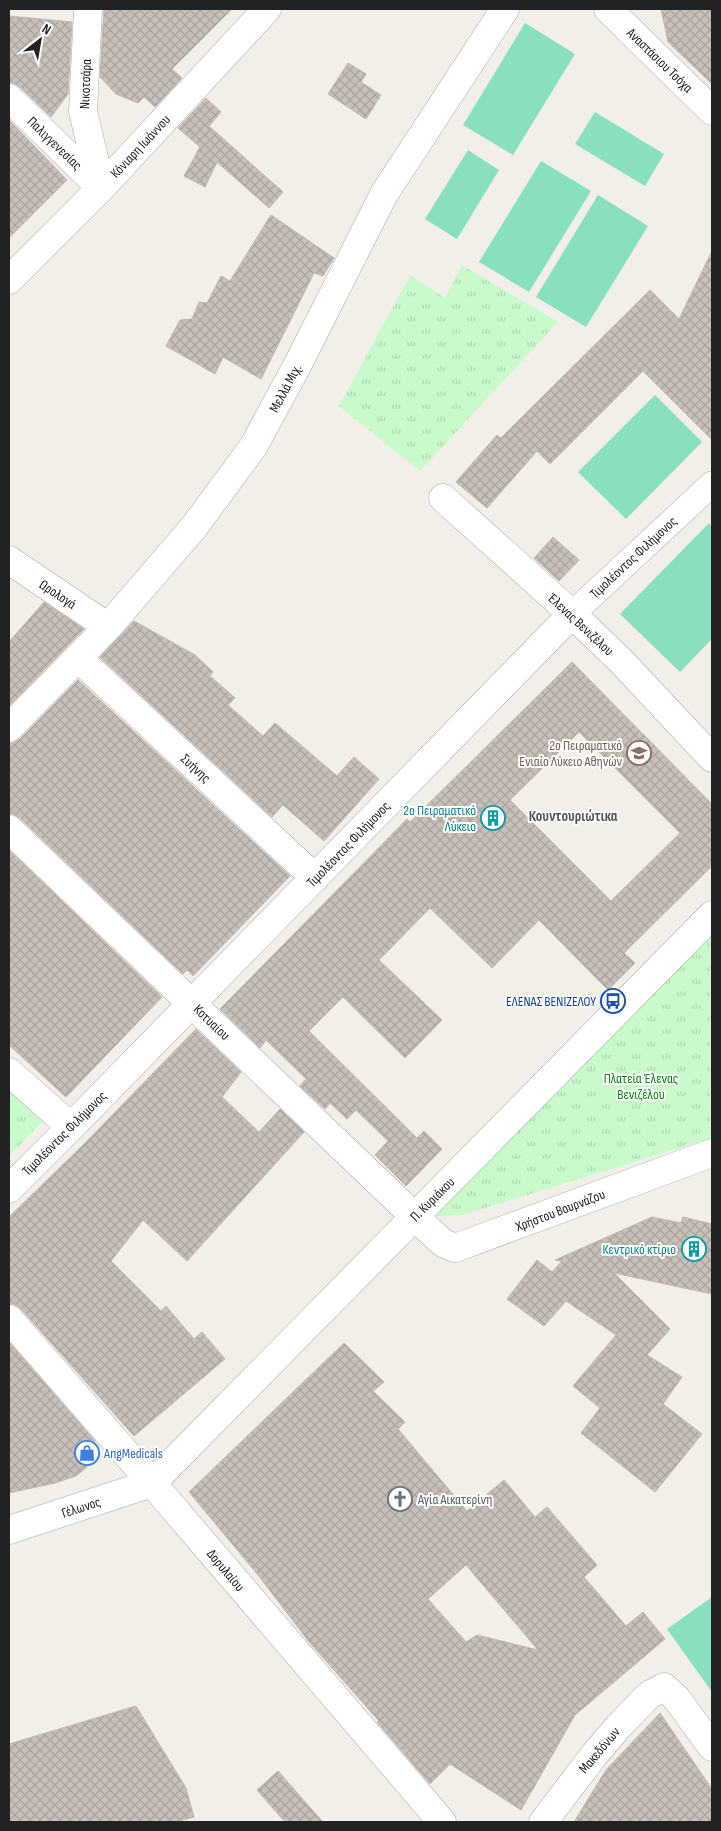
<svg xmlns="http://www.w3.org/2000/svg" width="721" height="1831" viewBox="0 0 721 1831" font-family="'Sofia Sans Condensed',sans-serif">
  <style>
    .park { fill: url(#park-tufts) }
    .pitch { fill: #88e0be }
    .building { fill: url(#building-cross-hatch); stroke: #c4b6ab; fill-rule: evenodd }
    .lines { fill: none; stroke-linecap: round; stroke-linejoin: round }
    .pedestrian-casing { stroke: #a9a9a9; stroke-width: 26 }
    .minor-casing { stroke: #a9a9a9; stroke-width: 29 }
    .tertiary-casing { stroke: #a9a9a9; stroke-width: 29 }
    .pedestrian { stroke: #fff; stroke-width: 25 }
    .minor { stroke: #fff; stroke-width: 28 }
    .tertiary { stroke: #fff; stroke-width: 28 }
    .labels { text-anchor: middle; stroke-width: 4; stroke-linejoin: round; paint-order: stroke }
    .street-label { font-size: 14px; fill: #222; stroke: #fff }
    .education-label { font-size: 14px; fill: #785e54; stroke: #fff; text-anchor: end }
    .culture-label { font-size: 14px; fill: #0d838f; stroke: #fff; text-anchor: end }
    .transit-label { font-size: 14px; fill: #164399; stroke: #fff; text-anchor: end }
    .park-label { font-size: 14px; fill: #0c8416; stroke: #fff }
    .shop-label { font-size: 14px; fill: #366cbe; stroke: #fff; text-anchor: start }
    .worship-label { font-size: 14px; fill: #5b616d; stroke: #fff; text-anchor: start }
    .neighbourhood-label { font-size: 15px; font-weight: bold; fill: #555; stroke: #fff }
  </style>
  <defs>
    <pattern id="park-tufts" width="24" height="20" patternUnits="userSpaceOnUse" patternTransform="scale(1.25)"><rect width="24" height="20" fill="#c8facc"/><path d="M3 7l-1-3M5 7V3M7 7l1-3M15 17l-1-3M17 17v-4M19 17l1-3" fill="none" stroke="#acd6af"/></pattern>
    <pattern id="building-cross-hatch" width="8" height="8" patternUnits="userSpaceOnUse" patternTransform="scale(1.25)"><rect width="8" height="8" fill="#c7bfb8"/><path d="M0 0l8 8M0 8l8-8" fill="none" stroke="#aba49e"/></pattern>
  </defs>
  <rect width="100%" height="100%" fill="#f2efe9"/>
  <path class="park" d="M462,265L558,322L420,471L339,406L410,275L445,298Z
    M712,927V1138L462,1215L415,1217Z
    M9,1091L43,1121L9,1156Z"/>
  <path class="pitch" d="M525,23L575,54L513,155L463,125Z
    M595,112L664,154L645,186L575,144Z
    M468,150L499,170L457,239L425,219Z
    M541,161L591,191L529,292L479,262Z
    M598,195L648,226L586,327L536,297Z
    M655,395L702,442L626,519L578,472Z
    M709,523L712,527V639L680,672L620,614Z
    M712,1597V1692L667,1629Z"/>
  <path class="building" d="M104,9H232L172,69L182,78L155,107L144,97L138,103L116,94L100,77Z
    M661,9H712V84L668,42Z
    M9,16L72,22L68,94L51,117L20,87L13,83H9Z
    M348,63L366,74L361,82L381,95L366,119L328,94Z
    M206,98L221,112L209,126L283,192L269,208L217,162L205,187L184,176L200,147L178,128Z
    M9,120L67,180L9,238Z
    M271,215L334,258L323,276L314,273L261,379L223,357L215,374L166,346L180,320L192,319L199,302L207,303L221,276L230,281Z
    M712,251V440L643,371L550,464L537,451L487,508L456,482L497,435L501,438L650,290L679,319Z
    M553,537L579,560L559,581L534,558Z
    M44,602L84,629L9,706V642Z
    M134,621L195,655L213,672L210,676L235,698L228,705L263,736L275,723L337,776L354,757L379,779L324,841L283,805L272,817L100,657Z
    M572,662L712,804V866L624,953L635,963L608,990L539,920L492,968L430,908L379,960L442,1020L405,1058L343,997L309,1031L417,1138L424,1131L442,1149L406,1186L375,1155L388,1141L356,1110L347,1119L330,1103L325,1109L300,1086L306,1079L266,1040L260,1048L220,1009L407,819L410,822ZM579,732L680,833L611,901L510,800Z
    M78,680L290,876L193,976L187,970L183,974L20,818L13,814H9V743H14L20,739Z
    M9,850L162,997L66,1097L9,1045Z
    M196,1029L241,1072L222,1097L259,1132L280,1109L304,1132L187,1261L143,1220L111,1261L161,1311L166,1306L194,1339L202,1332L225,1359L134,1436L21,1309L14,1304H9V1217L84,1144Z
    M652,1217L681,1223L683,1217L712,1224V1294L614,1273L670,1329L647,1355L682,1377L663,1404L702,1434L655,1492L581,1433L600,1408L573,1386L616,1335L566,1301L544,1326L507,1299L537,1260L552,1272L562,1261L555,1260Z
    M9,1342L95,1441L93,1454L86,1468L76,1476L55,1483L9,1493Z
    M344,1343L384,1382L373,1391L405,1422L398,1429L467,1511L504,1480L535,1517L547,1507L597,1565L584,1577L626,1626L643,1612L665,1639L575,1715L521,1810L450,1764L430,1784L377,1722L379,1721L310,1643L258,1575L189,1492ZM466,1565L538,1650L477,1635L466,1642L428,1599Z
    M136,1706L186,1788L194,1817L175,1822H9V1744Z
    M660,1713L712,1789V1822H574L606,1770Z
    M278,1771L323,1822H285L257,1790Z"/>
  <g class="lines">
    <defs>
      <path id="pedestrian" d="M572,614L712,484"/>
      <path id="minor" d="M443,498L572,614L621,661L712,758
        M9,560L108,627
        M78,658L315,878
        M9,728L108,627L194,527L253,447L297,366L384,194L505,9
        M9,829L415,1217
        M9,1072L71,1127
        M9,1189L71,1127L572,614
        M543,1822L595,1754L618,1727L649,1695L664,1687L677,1699L712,1747"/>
      <path id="tertiary" d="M88,9L83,111L101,188
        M608,9L712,111
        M9,98L101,188
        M9,280L101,188L267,9
        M415,1217L443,1243L455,1248L712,1153
        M9,1319L152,1483L442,1822
        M9,1530L152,1483L712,915"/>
    </defs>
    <use href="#pedestrian" class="pedestrian-casing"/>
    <use href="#minor" class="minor-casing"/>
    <use href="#tertiary" class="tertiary-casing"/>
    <use href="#pedestrian" class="pedestrian"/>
    <use href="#minor" class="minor"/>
    <use href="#tertiary" class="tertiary"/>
  </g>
  <defs>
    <symbol id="school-ring" viewBox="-11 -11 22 22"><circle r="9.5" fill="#fff" stroke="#8d6e63" stroke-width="1.5"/><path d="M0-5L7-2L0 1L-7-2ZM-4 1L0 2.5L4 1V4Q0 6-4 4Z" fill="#8d6e63"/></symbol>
    <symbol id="building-ring" viewBox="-11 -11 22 22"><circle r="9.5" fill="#fff" stroke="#0f9aa8" stroke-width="1.5"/><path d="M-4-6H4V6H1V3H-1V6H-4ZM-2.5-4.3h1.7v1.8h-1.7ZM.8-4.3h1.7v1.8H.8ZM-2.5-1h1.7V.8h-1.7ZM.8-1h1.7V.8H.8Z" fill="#0f9aa8"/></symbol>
    <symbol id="bus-ring" viewBox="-11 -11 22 22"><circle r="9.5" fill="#fff" stroke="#1a4fb4" stroke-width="1.5"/><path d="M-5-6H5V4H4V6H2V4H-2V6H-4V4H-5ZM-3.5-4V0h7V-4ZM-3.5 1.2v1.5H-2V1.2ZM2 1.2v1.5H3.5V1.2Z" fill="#1a4fb4"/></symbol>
    <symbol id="shop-ring" viewBox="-11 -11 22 22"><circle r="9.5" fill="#fff" stroke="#3f7fe0" stroke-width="1.5"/><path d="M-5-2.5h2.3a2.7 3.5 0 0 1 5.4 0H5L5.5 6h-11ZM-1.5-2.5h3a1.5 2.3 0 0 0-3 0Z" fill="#3f7fe0"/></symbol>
    <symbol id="church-ring" viewBox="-11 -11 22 22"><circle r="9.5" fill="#fff" stroke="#6b7280" stroke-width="1.5"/><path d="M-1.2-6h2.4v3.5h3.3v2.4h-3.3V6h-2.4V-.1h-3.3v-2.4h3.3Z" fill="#6b7280"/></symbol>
  </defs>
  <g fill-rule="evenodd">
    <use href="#school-ring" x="625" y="739" width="28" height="28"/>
    <use href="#building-ring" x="479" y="804" width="28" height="28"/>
    <use href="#bus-ring" x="599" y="987" width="28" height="28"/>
    <use href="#building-ring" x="680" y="1235" width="28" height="28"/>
    <use href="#shop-ring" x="73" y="1439" width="28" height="28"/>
    <use href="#church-ring" x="386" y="1485" width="28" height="28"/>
  </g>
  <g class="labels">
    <g class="street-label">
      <text transform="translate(660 60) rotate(44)" y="5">Αναστάσιου Τσόχα</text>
      <text transform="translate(85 84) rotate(-88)" y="5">Νικοτσάρα</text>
      <text transform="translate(55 143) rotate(44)" y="5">Παλιγγενεσίας</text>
      <text transform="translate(140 146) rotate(-47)" y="5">Κόνιαρη Ιωάννου</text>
      <text transform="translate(285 388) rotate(-62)" y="5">Μελλά Μιχ.</text>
      <text transform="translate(633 557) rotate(-43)" y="5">Τιμoλέοντος Φιλήμονος</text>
      <text transform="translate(58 594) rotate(34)" y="5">Ωρολογά</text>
      <text transform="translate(581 624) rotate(43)" y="5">Έλενας Βενιζέλου</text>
      <text transform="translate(196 768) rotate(43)" y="5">Συήνης</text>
      <text transform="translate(348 844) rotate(-46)" y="5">Τιμoλέοντος Φιλήμονος</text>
      <text transform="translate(212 1022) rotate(44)" y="5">Κοτυαίου</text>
      <text transform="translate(64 1133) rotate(-45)" y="5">Τιμoλέοντος Φιλήμονος</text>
      <text transform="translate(432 1199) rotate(-45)" y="5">Π. Κυριάκου</text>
      <text transform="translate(560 1210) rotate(-21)" y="5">Χρήστου Βουρνάζου</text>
      <text transform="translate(81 1507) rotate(-18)" y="5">Γέλωνος</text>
      <text transform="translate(226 1570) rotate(50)" y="5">Δορυλαίου</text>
      <text transform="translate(599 1750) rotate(-50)" y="5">Μακεδόνων</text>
    </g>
    <g class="education-label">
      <text x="622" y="750">2ο Πειραματικό<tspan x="622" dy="16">Ενιαίο Λύκειο Αθηνών</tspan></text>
    </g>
    <g class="culture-label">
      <text x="476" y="815">2ο Πειραματικό<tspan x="476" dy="16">Λύκειο</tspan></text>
      <text x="676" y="1254">Κεντρικό κτίριο</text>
    </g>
    <g class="transit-label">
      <text x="596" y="1006">ΕΛΕΝΑΣ ΒΕΝΙΖΕΛΟΥ</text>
    </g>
    <g class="park-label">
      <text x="641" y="1083">Πλατεία Έλενας<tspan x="641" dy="16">Βενιζέλου</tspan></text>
    </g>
    <g class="shop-label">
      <text x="104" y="1458">AngMedicals</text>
    </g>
    <g class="worship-label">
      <text x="418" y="1504">Αγία Αικατερίνη</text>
    </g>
    <g class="neighbourhood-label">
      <text x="573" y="821">Κουντουριώτικα</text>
    </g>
  </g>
  <rect width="721" height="1831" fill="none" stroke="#222222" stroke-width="20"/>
  <g transform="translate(40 40) rotate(31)" stroke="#ffffff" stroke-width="4" paint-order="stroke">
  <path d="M0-4L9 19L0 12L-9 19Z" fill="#222222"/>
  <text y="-8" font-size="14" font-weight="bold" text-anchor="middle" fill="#222222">N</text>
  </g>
</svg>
